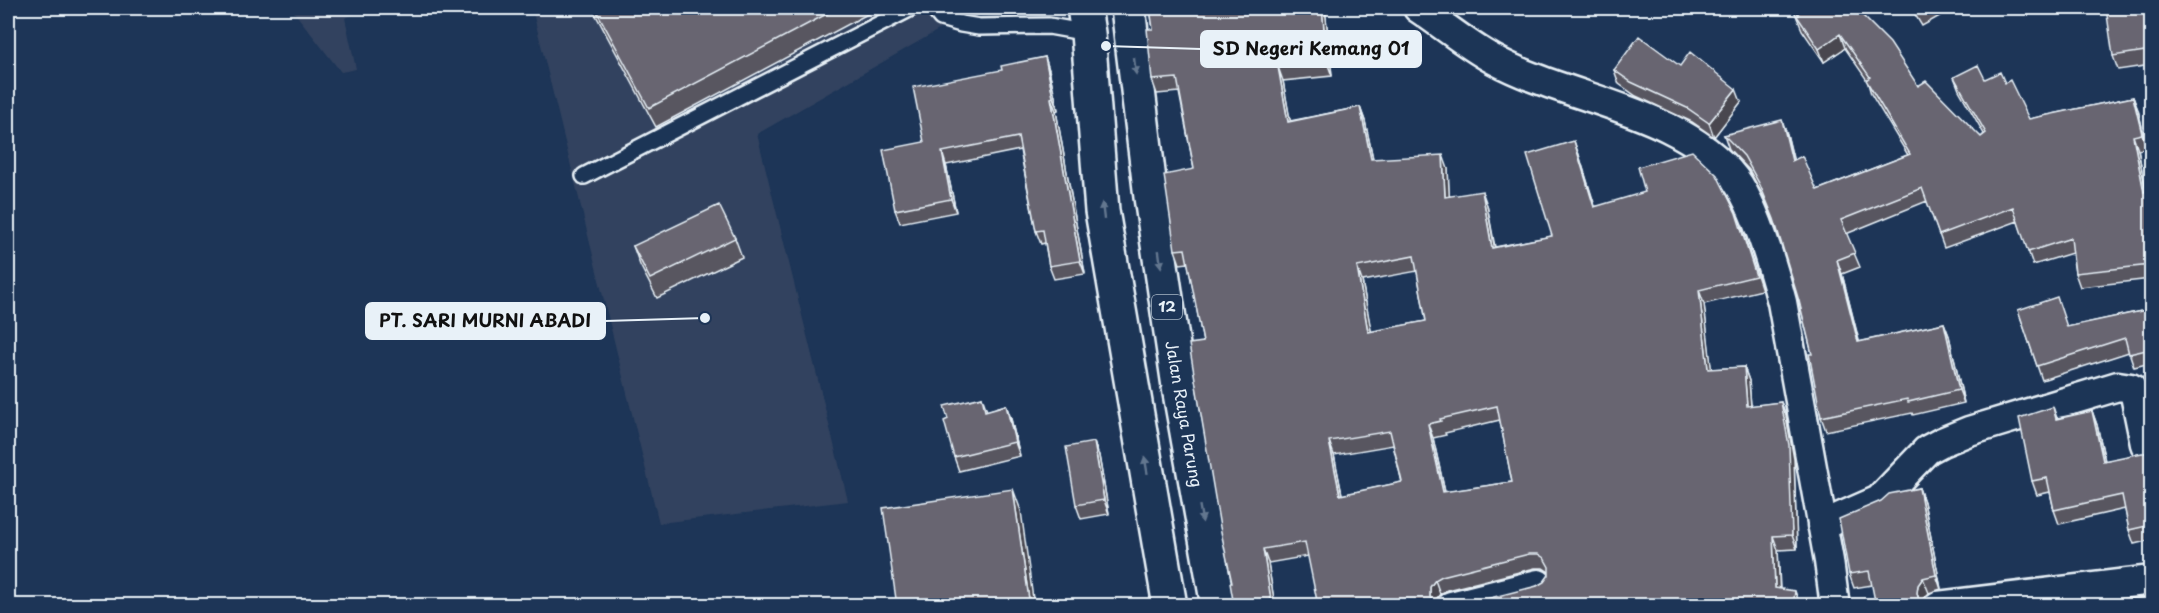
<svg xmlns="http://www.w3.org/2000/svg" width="2159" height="613" viewBox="0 0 2159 613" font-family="'Playpen Sans',sans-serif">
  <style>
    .built { fill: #33435f }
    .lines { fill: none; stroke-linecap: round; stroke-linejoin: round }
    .lane-casing { stroke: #e8f1f8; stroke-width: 20 }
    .street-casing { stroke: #e8f1f8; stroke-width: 33 }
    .highway-casing { stroke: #e8f1f8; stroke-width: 38 }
    .lane { stroke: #1d3557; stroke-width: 15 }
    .street { stroke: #1d3557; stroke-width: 28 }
    .highway { stroke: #1d3557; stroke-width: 33 }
    .wall { fill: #595761; stroke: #e8f1f8; stroke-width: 1.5; fill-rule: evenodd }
    .shaded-wall { fill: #48474f; stroke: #e8f1f8; stroke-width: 1.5 }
    .building { fill: #676571; stroke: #e8f1f8; stroke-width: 1.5; fill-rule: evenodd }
    .oneway { fill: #64778f }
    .labels { text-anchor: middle; stroke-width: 4.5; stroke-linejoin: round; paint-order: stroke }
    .shield { fill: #1d3557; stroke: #abb9c8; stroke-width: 1.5 }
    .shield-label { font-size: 15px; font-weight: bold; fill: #e8f1f8 }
    .street-label { font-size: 16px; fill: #e8f1f8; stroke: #1d3557 }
    .leader { fill: none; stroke: #e8f1f8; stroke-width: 2 }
    .callout-dot { fill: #e8f1f8; stroke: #1d3557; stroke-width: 2 }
    .callout { fill: #e8f1f8; stroke: #e8f1f8; stroke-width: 2 }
    .callout-label { font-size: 18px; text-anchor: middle; font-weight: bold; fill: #111 }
  </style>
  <rect width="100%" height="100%" fill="#1d3557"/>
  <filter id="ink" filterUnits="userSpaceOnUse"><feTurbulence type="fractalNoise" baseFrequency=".0167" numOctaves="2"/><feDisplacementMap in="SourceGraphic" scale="12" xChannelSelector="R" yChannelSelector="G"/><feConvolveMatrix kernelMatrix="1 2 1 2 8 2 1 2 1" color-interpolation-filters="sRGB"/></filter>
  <g filter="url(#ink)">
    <path class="built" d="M291,8H370L345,18L356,69L341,72Z
      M532,8H977L757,134L848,501L659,523Z"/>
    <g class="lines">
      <defs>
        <path id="lane" d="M933,8L941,18L961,24L979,27L1049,26L1088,33
          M584,176L911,8"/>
        <path id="street" d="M1418,8C1442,24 1467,45 1493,59C1567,100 1681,109 1735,179C1756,207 1773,268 1782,302L1829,561L1834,599L1833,606
          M1822,525L1879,500L1927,450L1942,442L1969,431L2118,386L2131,388L2135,395L2145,444L2152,451
          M1451,606L1538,584
          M1938,606L2152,580"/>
        <path id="highway" d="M1084,8L1088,33L1102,211L1170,606
          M1128,8L1151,197L1180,393L1218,606"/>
      </defs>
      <use href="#lane" class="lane-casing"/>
      <use href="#street" class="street-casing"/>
      <use href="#highway" class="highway-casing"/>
      <use href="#lane" class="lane"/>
      <use href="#street" class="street"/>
      <use href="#highway" class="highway"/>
    </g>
    <path class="wall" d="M592,8H876L877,9L656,127Z
      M1150,8H1325L1332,76L1283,81L1290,121L1360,107L1365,121L1373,159L1448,169L1449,196L1487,205L1495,247L1552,236L1579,155L1595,206L1741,227L1762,290L1704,304L1711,369L1744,367L1749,381L1751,406L1781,402L1786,416L1794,459L1797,549L1778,550L1780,588L1800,605L1537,586L1544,582L1549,575V572L1543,568H1535L1447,590L1440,594L1435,601V604L1308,556L1268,563L1275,606H1234L1232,583L1203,342L1188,263L1180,264L1175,250L1194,169L1179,92L1157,94L1152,80L1153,29ZM1417,271L1426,321L1371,332L1362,281ZM1500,420L1512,482L1445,492L1433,438L1446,435L1445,433ZM1393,445L1402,482L1342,495L1334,455Z
      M1793,8H1855L1918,86L1981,137L1984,134L1959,90L1954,77L1985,79L2005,83L2029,119L2133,97L2138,110L2147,148L2138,150L2146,192L2151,198V279L2080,287L2075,273L2072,253L2033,265L2018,221L1944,248L1927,201L1846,234L1860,267L1842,274L1859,342L1944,323L1949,336L1964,403L1913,415L1912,413L1826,431L1821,417L1812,354L1799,301L1775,224L1765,199L1749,170L1729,149L1724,135L1787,134L1793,160L1817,190L1908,155L1871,94L1867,80L1845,48L1824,62L1802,30Z
      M1911,8H1954L1922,26Z
      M2151,8V65L2118,70L2113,56Z
      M1045,57L1049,70L1058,110L1056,111L1085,274L1054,279L1049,266L1045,243L1041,244L1036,231L1020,150L946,165L956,212L900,223L895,210L924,142L1002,70Z
      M1680,66L1741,102L1714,137L1692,122L1636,96L1619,84L1614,70Z
      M735,238L742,257L657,298L640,265L633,246Z
      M2151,309V363L2134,367L2129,352L2042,380L2018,310L2068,327Z
      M982,397L987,411L1006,405L1011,419L1020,456L959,471L954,457L948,419Z
      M2053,407L2057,418L2092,411L2097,425L2105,461L2151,453V540L2134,544L2129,530L2125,509L2059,524L2054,510L2050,492L2037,495L2032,481Z
      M1099,456L1109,514L1081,519L1076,505Z
      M1919,488L1924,502L1941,589L1929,593L1923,599L1922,604L1872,585L1854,588L1849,574Z"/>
    <path class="shaded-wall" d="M1322,8H1325L1332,76L1327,62Z
      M1840,34L1845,48L1824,62L1819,49Z
      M1045,57L1049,70L1058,110L1053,97Z
      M1278,67L1283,81L1293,136L1288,122Z
      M1736,89L1741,102L1714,137L1709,123Z
      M2133,97L2138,110L2147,148L2142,134Z
      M1051,98L1056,111L1085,274L1080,261Z
      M1360,107L1365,121L1376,173L1371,159Z
      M1782,120L1787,134L1797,174L1792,161Z
      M2133,136L2138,150L2149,206L2144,192Z
      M1574,141L1579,155L1599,221L1594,207Z
      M942,152L946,165L956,212L951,199Z
      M1443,155L1448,169L1450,211L1445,197Z
      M1482,191L1487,205L1497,262L1492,248Z
      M1837,260L1842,274L1863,356L1858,342Z
      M1357,267L1362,281L1374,346L1368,332Z
      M1699,290L1704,304L1713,383L1708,369Z
      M1944,323L1949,336L1964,403L1959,390Z
      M1744,367L1749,381L1752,420L1747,406Z
      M1781,402L1786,416L1794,459L1797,549L1792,535Z
      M1006,405L1011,419L1020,456L1015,442Z
      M2092,411L2097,425L2108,475L2103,461Z
      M1428,424L1433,438L1448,506L1443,492Z
      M1329,441L1334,455L1345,509L1340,495Z
      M1094,442L1099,456L1109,514L1104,500Z
      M1919,488L1924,502L1941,589L1936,575Z
      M1013,489L1021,511L1034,606H1030Z
      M1773,536L1778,550L1780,602L1775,588Z
      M1263,549L1268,563L1275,606H1272Z
      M1923,578L1929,593L1923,599L1922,606H1921L1917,593L1918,585Z
      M1435,580L1440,594L1435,601V606L1430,597V587Z
      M1795,591L1800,605V606H1793Z"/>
    <path class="building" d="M595,8H838L649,108Z
      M1150,8H1322L1327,62L1278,67L1288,122L1360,107L1371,159L1443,155L1445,197L1482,191L1492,248L1552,236L1527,155L1574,141L1594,207L1645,192L1638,167L1692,151L1717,175L1736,213L1756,276L1699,290L1708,369L1744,367L1747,406L1781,402L1789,445L1792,535L1773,536L1775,588L1795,591L1793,606H1459L1537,586L1544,582L1549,575V567L1544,558L1538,554H1529L1442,576L1435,580L1430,587V597L1435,604L1438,606H1318L1305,542L1263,549L1272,606H1234L1230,583H1232L1220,527L1189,344L1203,342L1185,249L1175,250L1164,175L1194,169L1177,78L1152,80L1147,29H1153ZM1414,256L1426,321L1368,332L1357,267ZM1497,406L1512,482L1443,492L1428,424L1441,421L1440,419ZM1390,431L1402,482L1340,495L1329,441Z
      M1794,8H1855L1890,43L1918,86L1926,81L1981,137L1986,133L1954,77L1978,65L1985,79L2000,72L2005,83L2010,80L2029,119L2133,97L2142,134L2133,136L2144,192L2149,191L2151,203V265L2075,273L2071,238L2028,252L2013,207L1939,235L1922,188L1841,220L1855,253L1837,260L1858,342L1944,323L1959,390L1908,402L1907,399L1821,417L1809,354H1812L1799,301L1774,219L1760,185L1744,156L1724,135L1782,120L1792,161L1802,156L1817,190L1910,154L1866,80L1870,77L1840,34L1819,49L1797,16L1799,15Z
      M1914,8H1924L1917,12Z
      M2106,8H2151V50L2113,56Z
      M1639,36L1680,66L1690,52L1736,89L1709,123L1687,108L1631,82L1614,70Z
      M1045,57L1053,97L1051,98L1080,261L1049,266L1043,230L1036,231L1018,137L942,152L951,199L895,210L883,150L924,142L913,87L1002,70L1001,66Z
      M719,205L735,238L650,279L633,246Z
      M2057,297L2067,327L2151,309V349L2129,354L2125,338L2037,366L2018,310Z
      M982,397L985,411L1006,405L1015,442L954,457L944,421L948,419L944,406Z
      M2053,407L2056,419L2092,411L2103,461L2142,453H2151V525L2129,530L2122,495L2054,510L2047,478L2032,481L2019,418Z
      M1094,442L1104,500L1076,505L1066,447Z
      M1919,488L1936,575L1923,578L1918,585L1917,593L1919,601L1924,606H1876L1869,571L1849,574L1839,519L1881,501L1889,494Z
      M1013,489L1030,606H897L883,508Z
      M1975,603V606H1958Z"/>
    <defs><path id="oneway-solid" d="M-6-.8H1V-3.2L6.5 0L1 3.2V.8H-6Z" transform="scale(1.5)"/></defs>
    <g class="oneway">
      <use href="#oneway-solid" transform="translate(1135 66) rotate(83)"/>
      <use href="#oneway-solid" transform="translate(1103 211) rotate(-97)"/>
      <use href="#oneway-solid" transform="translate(1160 259) rotate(82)"/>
      <use href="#oneway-solid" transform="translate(1146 465) rotate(-100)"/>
      <use href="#oneway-solid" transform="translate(1201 514) rotate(80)"/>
    </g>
  </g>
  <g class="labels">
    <rect class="shield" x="1152" y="295" width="30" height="24" rx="4.5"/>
    <g class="shield-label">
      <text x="1167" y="312">12</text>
    </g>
    <g class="street-label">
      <text transform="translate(1184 414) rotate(80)" y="6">Jalan Raya Parung</text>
    </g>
  </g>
  <path class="leader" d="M1106 46L1201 49M705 318L605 321"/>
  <g class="callout-dot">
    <circle cx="1106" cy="46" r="6"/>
    <circle cx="705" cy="318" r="6"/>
  </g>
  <g class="callout">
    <rect x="1201" y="31" width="220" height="36" rx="6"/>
    <rect x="366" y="303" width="239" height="36" rx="6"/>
  </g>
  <g class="callout-label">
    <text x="1311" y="55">SD Negeri Kemang 01</text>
    <text x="485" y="327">PT. SARI MURNI ABADI</text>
  </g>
  <rect width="2159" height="613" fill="none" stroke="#1d3557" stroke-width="30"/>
  <rect x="15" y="15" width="2129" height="583" fill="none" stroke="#e8f1f8" stroke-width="2" filter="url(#ink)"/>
</svg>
